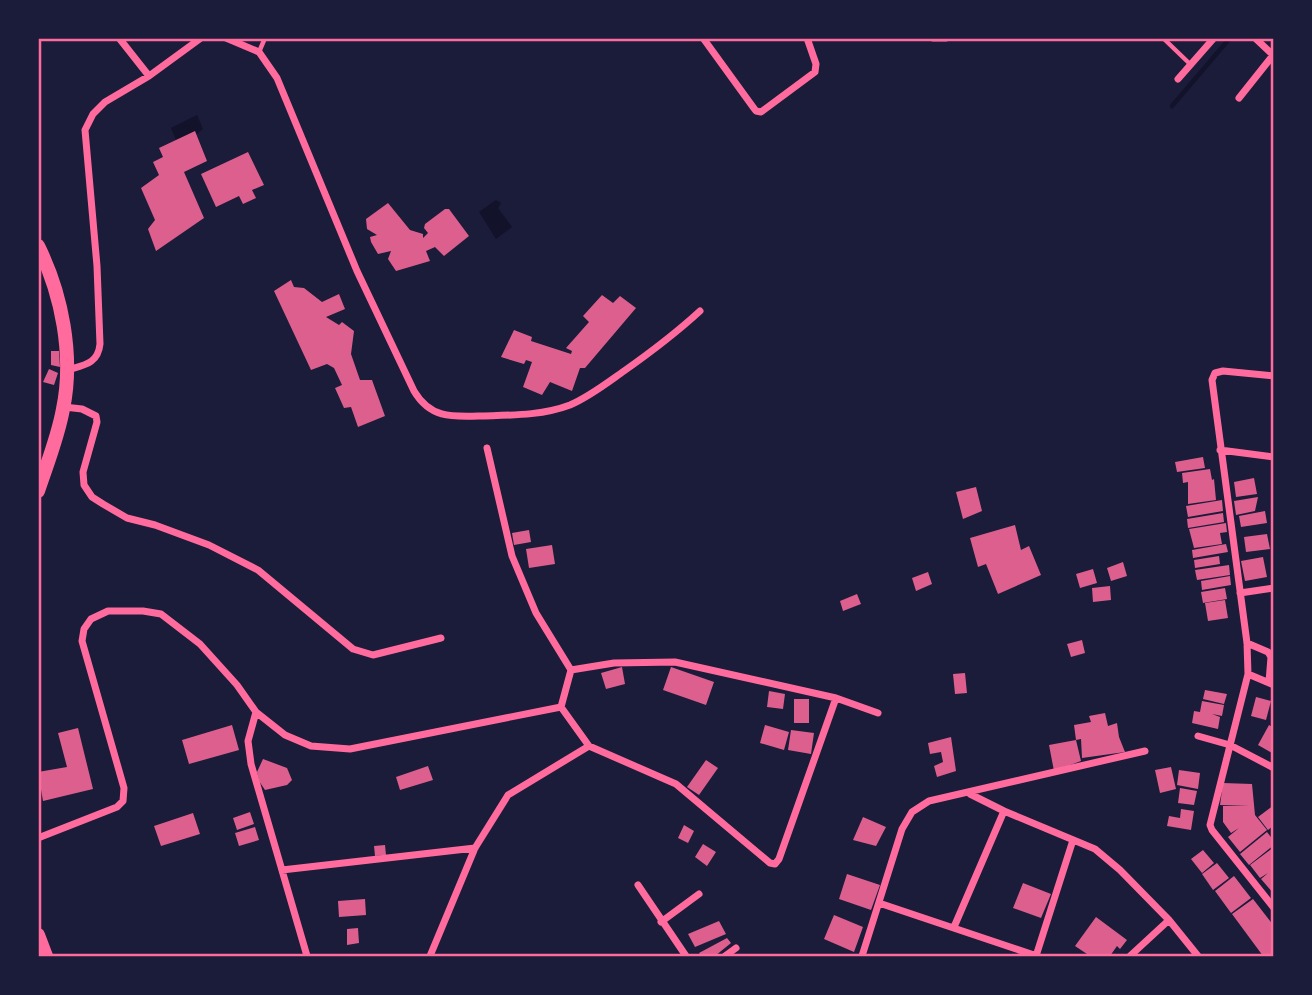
<svg xmlns="http://www.w3.org/2000/svg" width="1312" height="995" viewBox="0 0 1312 995" font-family="'IBM Plex Serif',serif">
  <style>
    .water { fill: #12122b }
    .lines { fill: none; stroke-linecap: round; stroke-linejoin: round }
    .stream { stroke: #12122b; stroke-width: 4.5 }
    .building { fill: #dd5f8e }
    .service { stroke: #ff6b9d; stroke-width: 4.5 }
    .minor { stroke: #ff6b9d; stroke-width: 7 }
    .primary { stroke: #ff6b9d; stroke-width: 14 }
    .neatline { fill: none; stroke: #ff6b9d; stroke-width: 2.5 }
  </style>
  <rect width="100%" height="100%" fill="#1b1b3a"/>
  <path class="water" d="M197,115L203,129L197,134L176,140L171,128Z
    M496,200L501,203L498,208L512,227L496,239L479,212Z"/>
  <g class="lines">
    <path class="stream" d="M1172,106L1230,38"/>
  </g>
  <path class="building" d="M195,131L207,161L184,172L204,218L156,251L148,229L155,220L141,188L159,175L153,162L163,157L159,148Z
    M248,152L264,185L252,190L256,198L243,204L239,196L216,207L201,174Z
    M388,203L410,230L423,234V238L428,233L424,228L425,224L445,209H449L469,236L444,256L435,247L426,251L430,261L396,271L388,259L391,251L378,254L371,242L370,237L377,235L367,229L366,219Z
    M291,280L294,287L304,288L322,302L339,294L345,309L326,317L339,325L342,322L354,331L351,354L360,380H372L385,416L358,427L351,407L344,408L335,388L342,385L334,368L327,364L311,370L274,291Z
    M602,295L613,303L620,296L636,308L585,368H580L572,391L550,382L542,395L523,387L532,362L526,360L524,364L501,357L514,330L532,337L531,341L571,354L572,351L566,348L589,322L583,316Z
    M51,351H59L60,367L51,365Z
    M49,369L58,373L54,385L43,382Z
    M1203,457L1205,468L1177,472L1175,462Z
    M1210,469L1212,480L1214,479L1216,500L1188,504V482L1183,483L1182,473Z
    M1254,478L1257,494L1236,497L1234,482Z
    M976,487L982,511L963,519L956,492Z
    M1258,497L1255,511L1236,515L1234,501Z
    M1222,500L1223,511L1188,517L1186,506Z
    M1265,511L1267,523L1241,527L1239,516Z
    M1223,513L1224,522L1188,528L1187,519Z
    M1226,523L1227,532L1220,533L1222,544L1194,548L1189,529Z
    M1015,525L1021,550L1029,546L1041,575L998,594L986,564L978,567L970,538Z
    M529,530L531,542L514,545L512,533Z
    M1267,534L1270,549L1246,552L1244,537Z
    M1226,544L1228,552L1193,558L1192,550Z
    M552,545L555,564L529,568L526,549Z
    M1219,556L1220,564L1195,568L1194,560Z
    M1263,557L1267,577L1245,581L1241,561Z
    M1123,562L1127,576L1111,581L1107,568Z
    M1229,565L1230,575L1197,580L1195,570Z
    M1093,569L1097,583L1080,588L1076,574Z
    M928,572L932,584L916,591L912,578Z
    M1230,576L1231,585L1202,590L1201,581Z
    M1110,586L1111,600L1093,602L1092,588Z
    M1225,588L1227,599L1203,603L1201,592Z
    M857,594L861,604L843,611L840,601Z
    M1225,600L1228,618L1208,621L1205,603Z
    M1082,640L1085,653L1071,657L1067,644Z
    M622,667L625,684L606,689L601,673Z
    M671,667L714,682L706,705L663,690Z
    M965,673L967,693L955,694L953,674Z
    M1205,690L1227,694L1224,704L1203,699Z
    M769,691L785,694L783,709L767,707Z
    M1256,697L1271,701L1266,720L1251,716Z
    M794,699H809V723H794Z
    M1202,701L1224,705L1222,716L1212,714L1220,717L1218,729L1192,723L1194,711L1200,712Z
    M1105,713L1108,726L1117,723L1119,737L1125,752L1082,758L1081,739L1076,740L1074,725L1091,722L1089,716Z
    M232,725L239,750L189,764L182,740Z
    M765,725L789,732L784,750L760,743Z
    M1269,725L1274,728V754L1258,745Z
    M78,728L93,789L43,801L38,772L67,767L58,733Z
    M791,730L814,733L811,754L788,750Z
    M951,737L956,771L937,777L934,766L943,762L941,752L930,754L928,743Z
    M1076,740L1081,761L1054,771L1049,745Z
    M263,759L287,768L292,780L287,785L265,790L259,781L257,772Z
    M706,760L718,768L699,795L687,787Z
    M428,766L433,780L400,790L396,777Z
    M1171,767L1176,789L1160,793L1155,770Z
    M1179,770L1200,773L1198,789L1177,785Z
    M1223,783L1252,784L1255,815L1267,830L1240,852L1228,837L1239,828L1231,833L1223,822V806H1249L1220,805Z
    M1180,788L1197,791L1194,805L1178,803Z
    M1274,805V825L1268,830L1258,817Z
    M1181,809L1194,811L1191,830L1167,826L1169,816L1180,818Z
    M250,812L254,824L237,830L233,818Z
    M193,813L200,834L161,846L154,826Z
    M863,817L886,827L876,846L853,840Z
    M684,825L694,831L688,843L678,838Z
    M255,827L259,840L239,846L235,833Z
    M1267,832L1274,841V845L1249,865L1240,854Z
    M703,844L716,852L707,866L695,857Z
    M385,845L386,855L375,856L374,846Z
    M1274,847V894L1261,879L1268,873L1260,878L1250,865Z
    M1203,850L1214,863L1202,873L1191,859Z
    M1217,863L1229,878L1213,890L1202,874Z
    M847,874L880,885L871,910L839,899Z
    M1234,876L1251,898L1231,913L1215,891Z
    M1023,883L1051,894L1041,918L1013,908Z
    M365,899L366,915L339,917L338,901Z
    M1253,899L1274,926V956H1263L1232,914Z
    M834,915L863,927L854,952L824,939Z
    M1096,917L1127,940L1120,949L1117,946L1110,956H1090L1075,946Z
    M719,921L726,934L695,947L688,934Z
    M358,928L359,943L347,945V929Z
    M727,938L731,943L715,956H701L699,953Z"/>
  <g class="lines">
    <path class="service" d="M1163,38L1190,64
      M259,52L265,38"/>
    <path class="minor" d="M119,38L149,76
      M226,38L259,52L277,78L357,271L414,391C430,418 451,417 479,416C509,415 541,416 570,405C589,397 607,383 624,371C651,352 676,333 700,311
      M703,38L753,107L756,111L761,112L815,72L816,64L807,38
      M933,38H946
      M1255,38L1273,55
      M1178,79L1214,38
      M1239,98L1274,54
      M67,370C84,365 98,364 100,344L97,266L85,130L93,114L105,102L149,76L201,38
      M1274,376L1223,371L1215,373L1212,380L1247,643L1248,674L1210,825L1212,830L1274,908
      M64,407L82,409L96,416L97,422L83,472L84,485L92,497L103,504L127,518L155,525L209,545L258,570L353,649L373,655L441,638
      M487,448L512,556L536,613L571,670
      M1220,450L1274,457
      M1240,593L1274,588
      M1247,643L1268,652L1271,657L1269,682
      M571,670L614,663L675,662L836,698L878,713
      M1248,674L1274,685
      M561,707L589,746
      M561,707L571,670
      M256,712L248,741L251,764L307,956
      M1198,736L1230,745L1274,768
      M970,794L1004,811L1095,849L1120,870L1169,920L1198,956
      M38,838L117,807L123,801L124,788L82,641L84,629L91,619L108,611H143L161,614L200,644L237,685L256,712L285,735L311,746L350,749L561,707
      M282,870L475,848
      M638,885L686,956
      M879,903L1037,956
      M661,922L699,894
      M954,927L1004,811
      M430,956L475,848L508,795L589,746L676,784L770,863L775,864L779,859L836,698
      M725,956L736,948
      M862,956L902,829L912,812L929,801L1145,751
      M1036,956L1073,840
      M1130,956L1169,920"/>
    <path class="primary" d="M38,246C62,294 74,356 63,409C58,437 47,464 38,491
      M38,935L46,956"/>
  </g>
  <rect width="1312" height="995" fill="none" stroke="#1b1b3a" stroke-width="80"/>
  <rect x="40" y="40" width="1232" height="915" class="neatline"/>
</svg>
